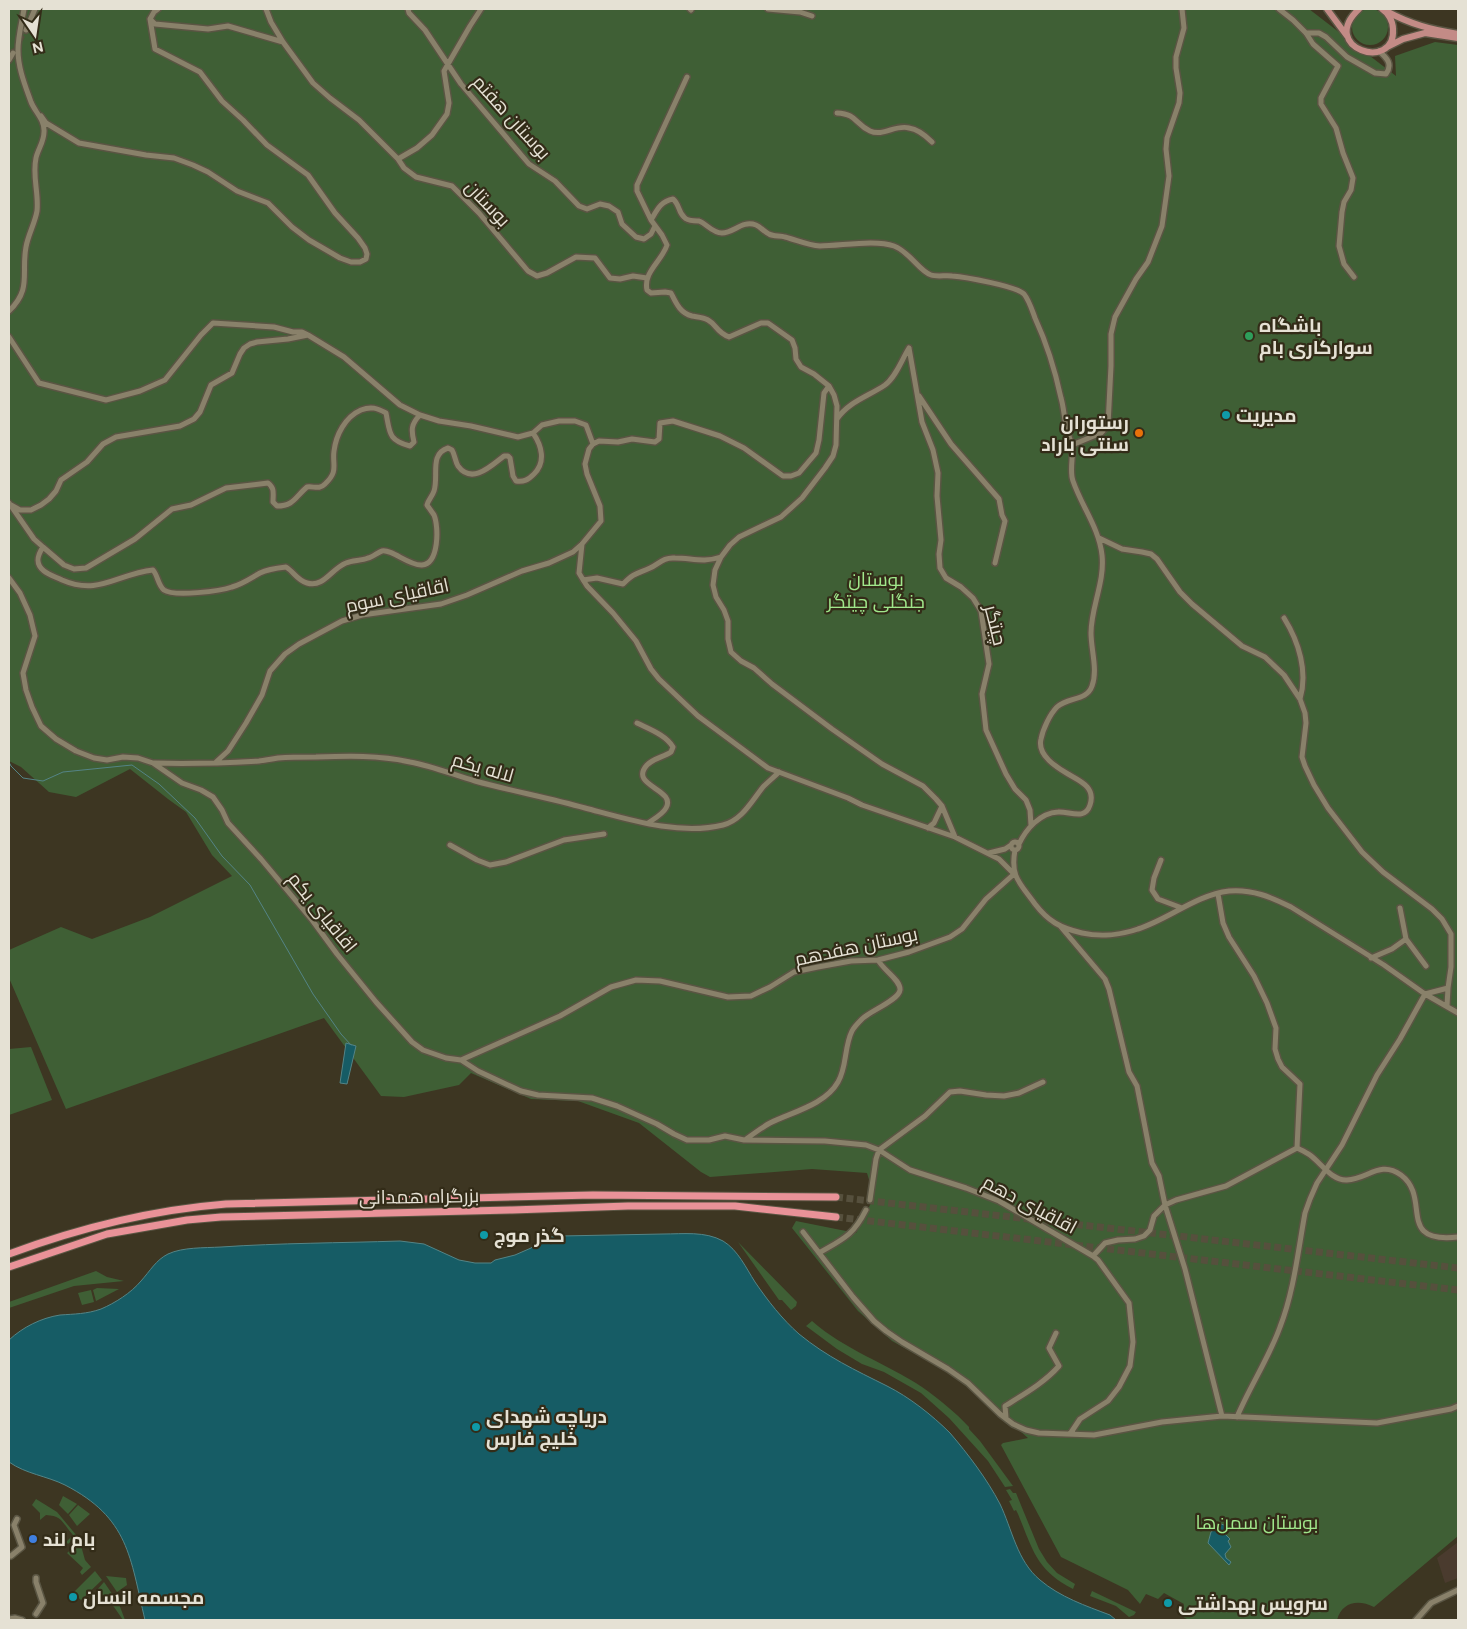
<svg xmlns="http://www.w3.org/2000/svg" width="1467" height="1629" viewBox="0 0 1467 1629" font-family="Figtree,Cairo,sans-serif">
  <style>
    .commercial { fill: #4a3b2e }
    .green { fill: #3f5f35 }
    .water { fill: #165c65; stroke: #548486 }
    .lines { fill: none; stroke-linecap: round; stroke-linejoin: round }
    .stream { stroke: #548486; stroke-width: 1 }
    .minor-tunnel { stroke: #56503d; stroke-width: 5; stroke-dasharray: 5 2.5; stroke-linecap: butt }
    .highway-tunnel { stroke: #56503d; stroke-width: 7; stroke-dasharray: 7 3.5; stroke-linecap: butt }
    .minor-casing { stroke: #5a5543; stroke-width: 8 }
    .major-casing { stroke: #5a5543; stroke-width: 9 }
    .highway-casing { stroke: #5a5543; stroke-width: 9 }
    .minor { stroke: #89816a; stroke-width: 5 }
    .major { stroke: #c38b86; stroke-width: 6 }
    .highway { stroke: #e99298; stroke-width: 7 }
    .leisure-dot { fill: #2e9e5b; stroke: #332c18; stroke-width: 2 }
    .culture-dot { fill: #0f9aa8; stroke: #332c18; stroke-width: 2 }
    .food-dot { fill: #e8710a; stroke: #332c18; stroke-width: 2 }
    .shop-dot { fill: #3f7fe0; stroke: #332c18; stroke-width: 2 }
    .labels { text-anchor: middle; stroke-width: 4.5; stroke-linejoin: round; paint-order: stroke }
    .street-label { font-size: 19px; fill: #e5e1d4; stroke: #332c18 }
    .poi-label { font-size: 19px; font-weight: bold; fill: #e5e1d4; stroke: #332c18; text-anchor: start }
    .park-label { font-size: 19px; fill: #a0e78b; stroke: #332c18 }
  </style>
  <rect width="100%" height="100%" fill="#3d3622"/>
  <path class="commercial" d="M1458,1542V1578L1445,1583L1437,1558Z"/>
  <path class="green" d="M9,9H1309L1396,76L1395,56L1435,42L1458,45V1536L1374,1607C1358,1599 1342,1602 1337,1620H1189L1179,1615L1184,1604L1164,1593L1158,1599L1146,1594L1140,1604L1128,1590L1061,1557L1001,1445L1003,1443L1028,1438L967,1385L948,1372L892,1341L858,1311L792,1228L796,1221L856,1233L874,1197L867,1173L812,1169L710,1177L701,1172L639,1123L578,1101L531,1099L471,1073L459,1085L404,1097L381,1096L324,1018L66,1109L9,978V950L61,927L92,939L150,917L232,876L212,855L186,812L168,799L130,769L76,797L49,792L21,767L9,761Z
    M1352 27a18 18 0 1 1 36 0a18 18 0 1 1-36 0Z
    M31,1047L52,1100L9,1115V1049Z
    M738,1242L797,1302L796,1306L791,1310L782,1300H779Z
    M96,1271L107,1277L124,1281L74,1286L9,1308V1302Z
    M97,1288L119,1289L96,1301L93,1290Z
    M91,1290L94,1302L82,1305L78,1293Z
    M812,1321C845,1350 886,1363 922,1387C939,1399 955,1412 969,1427V1429L980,1441L1013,1486L1005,1487L988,1461L949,1418L921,1393L884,1372L862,1364L837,1349L806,1326Z
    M1010,1489L1013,1493H1016L1039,1549L1047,1562L1057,1573L1075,1584L1073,1589C1036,1570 1033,1550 1018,1514L1016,1510L1014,1511L1009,1501L1012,1500L1006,1490Z
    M63,1496L77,1504L68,1514L59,1505Z
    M36,1499L57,1512L77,1536L68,1544L66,1542L73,1535C62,1523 63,1516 46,1515L40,1520V1513L32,1505Z
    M78,1505L90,1514L77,1526L69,1515Z
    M80,1542L85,1560L91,1567L82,1575L80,1572L83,1568L67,1553Z
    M95,1571L102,1580L81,1600L73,1593Z
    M106,1576L126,1578L127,1585L117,1592Z
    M104,1582L119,1604L125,1620H123L114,1607L97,1590Z
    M1092,1591L1136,1612L1134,1615L1129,1617L1116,1606L1090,1596Z"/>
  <path class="water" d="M346,1043L356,1046L347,1084L340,1083Z
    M663,1234C683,1234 705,1231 723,1241C738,1250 746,1268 755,1282C768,1301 782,1319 799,1334C827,1357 855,1370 887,1386C909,1397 932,1415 950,1433C968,1454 987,1479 1000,1504C1012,1529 1017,1561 1040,1580C1060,1597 1086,1606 1110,1615L1116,1620H145C130,1557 129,1518 65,1485C47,1476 26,1474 9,1462V1340C23,1327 41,1318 60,1315C74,1314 87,1314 101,1309C115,1303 131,1293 141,1281C150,1271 156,1260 168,1254C183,1247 204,1248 221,1247C280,1243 340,1243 400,1241L424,1244L459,1260L475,1263H491L495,1260L515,1255L531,1248L545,1238L560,1236Z
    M1230,1521L1231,1523L1226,1527L1225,1534L1230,1539L1228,1541L1231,1547L1225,1554L1226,1558L1231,1562L1229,1565L1208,1543L1211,1532L1221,1524L1224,1525Z"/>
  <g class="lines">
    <path class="stream" d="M9,660V665
      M9,762L11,766L23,778L43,781L63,772L132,765L159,784L195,818L222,856L250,885L313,994L341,1034L351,1045"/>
    <path class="minor-tunnel" d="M13,53L26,30"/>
    <path class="highway-tunnel" d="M836,1197L1458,1268
      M836,1217L1458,1290"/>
    <defs>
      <path id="minor" d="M158,9L154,12L150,19L155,24L208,29L228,26L283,42
        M266,9L271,22L283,42L313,83L330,98L359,120L398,159L404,168L416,177L452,186L479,213L528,271L537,276L547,273L576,257L595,258L610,278L620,279L633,276L647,278
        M408,9L409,13L425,30L461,84L529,164L555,181L579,206L587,209L600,204L609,206L618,212L622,224L636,237L644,239L651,234L655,226
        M690,9L691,10
        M768,9L800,12L812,16
        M1279,9L1293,20L1306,33L1313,44L1338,66L1321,98V104L1336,128L1343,153L1353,178L1351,190L1344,202L1342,212L1339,246L1344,264L1354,277
        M26,30L35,9
        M1306,33H1319L1326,37L1347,57L1375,73L1386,74C1393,64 1387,58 1379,51
        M9,60L13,53
        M837,113C857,114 855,124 870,131C883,137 896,124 909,128C917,129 927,137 932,142
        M41,116L46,123L79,143L146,155L174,158L193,165L208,172L237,191L268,203L292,227L309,240L340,258L351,262H360L366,259L367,254L365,248L358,238L335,213L308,175L267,145L243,120L222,101L200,72L155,49L150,19
        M398,159L417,148L432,135L447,114L449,103L444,71L470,26L481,9
        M651,220L637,191V185L687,77
        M9,311C32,289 21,274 26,247C28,235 35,223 37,211C39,193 32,176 36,158C38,149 44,142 44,132C45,120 35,112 31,102C25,85 18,68 18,50C18,36 22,22 24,9
        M9,337L39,383L106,400L140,391L165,380L201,335L213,323L274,327L293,332H302L308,335
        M909,348L922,422L933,450L938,473L937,496L941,540L939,554L940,568L946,578L961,587L973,598L981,611L989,664L982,694L986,730L1006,774L1015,789L1026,800L1030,810L1031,825
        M919,396L951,444L999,499L1002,515L1005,521L995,563
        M837,419C848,402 869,396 885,385C896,377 902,359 909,348
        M1072,445L1101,433L1108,425L1111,366V334L1115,317L1136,279L1148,262L1162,226L1169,176L1166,149L1167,138L1179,103L1180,93L1176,68V57L1184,28L1182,9
        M9,503L34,539L43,547C37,556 35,564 44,571C49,575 56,577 62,580C99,596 117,574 153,570C158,576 158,585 164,590C174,597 221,591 232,587C243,584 251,578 260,573C268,569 277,568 286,567C294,572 297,580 307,583C324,588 331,569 346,563C353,560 361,561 368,558C373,557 378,552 382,551C392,549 409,566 422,565C439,564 439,527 434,515C432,512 429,508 427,505C428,500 432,497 434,491C439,476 429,454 448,448L452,450C455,455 455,461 458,466C472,485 491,466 504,456H508L510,458L513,476L516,481C524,482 528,480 534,474C546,462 542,446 533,433L542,425L559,421H575L586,425L593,444
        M11,505L20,510H31L41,505L49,499L56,491L61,480L87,462L103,444L116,437L180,426L194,419L200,412L211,385L232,373L240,354L244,348L250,344L257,342L288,339L308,335L344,357L400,405L420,415L439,421L471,426L518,437L533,433
        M1099,538L1122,549L1142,552L1151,554L1157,559L1180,592L1192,604L1242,646L1265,657L1284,675L1300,699L1305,713L1306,723L1302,757L1305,766L1314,785L1328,808L1362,852L1383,872L1432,909L1442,919L1451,934V967L1448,988
        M582,544L579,573L582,578L587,586L613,613L636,641L651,669L659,679L698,716L768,768L848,798L862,805L955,837L942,806L936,799L923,786L882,764L832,729L772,684L754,668L741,661L731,652L728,639V621L724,610L716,597L713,585L715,570L721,557L730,545L739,537L781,517L802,498L825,468L833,456L836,445L837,406L834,395L829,386L814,374L801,367L796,359L795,348L792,340L768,323H761L729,337C716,332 717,325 708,320C703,317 697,317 692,316C680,313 676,303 671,293L665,292L651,293L647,290C643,272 662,261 667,245L662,235L651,220C657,210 661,201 673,199C680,205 678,212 684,217C688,222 693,220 699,221C707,224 712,233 722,233C734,233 742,220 756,225C761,227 764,232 769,234C774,237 780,235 785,237C797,240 807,245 820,246C841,246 875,239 894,246C910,252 919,271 931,275C937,277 946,275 952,276C965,277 1016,286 1024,294C1029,300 1032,310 1035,318C1047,344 1055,370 1061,398C1064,408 1064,419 1067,429C1068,435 1070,439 1072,445C1074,456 1069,470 1073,481C1082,507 1099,528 1102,555C1105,582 1091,607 1091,633C1091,650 1098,670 1092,686C1087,701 1068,697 1057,707C1050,714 1043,729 1041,739C1037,755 1056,767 1068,774C1080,781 1096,787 1090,805C1085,821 1069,811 1058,812C1040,813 1026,829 1019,844
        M43,547L64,565L74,569L86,568L135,539L172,509L191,505L226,488L268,483C275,488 273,494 273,502L277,506C294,506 295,497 307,487C314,486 319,490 325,484C339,471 332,465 334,451C336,435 345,417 361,410C371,406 377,408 386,413C390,433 388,440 410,446L414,442C411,430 411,424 420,415
        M9,578L20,593L30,615L35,636L23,673L26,690L32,707L41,726L56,739L76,751L94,758L107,760L123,757L138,758L153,763L182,783L201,790L213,797L222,810L228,823L261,859L312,920L337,954L376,1002L412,1042L423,1050L446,1058L461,1060L478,1071L521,1091L538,1095L592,1098L617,1106L657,1124L674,1134L687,1140H709L725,1136L744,1140L825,1141L866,1145L879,1150L910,1170L966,1188L999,1201L1093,1256L1098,1260L1129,1303L1133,1342L1130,1366L1119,1387L1108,1401L1080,1419L1070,1434
        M583,580L597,578L623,584C635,572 637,574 650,568C659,564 663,557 675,558C692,558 703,563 721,557
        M1284,618C1299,642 1308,672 1300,699
        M637,723C649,729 666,735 673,747L671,752C664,757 654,758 647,765C628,786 677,789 666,808C663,814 654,819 648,823
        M216,762L228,751L246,723L262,695L270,671L285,654L299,644L342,621L362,615L441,604L467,595L522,571L549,563L573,552L582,544L601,521L600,506L587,474L585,464L589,449L593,444L599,441L618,442L632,439L655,442L659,439L660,423L673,421L720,436L744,448L783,476H791L799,473L816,453L819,440L824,393L829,386
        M154,763C189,764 224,763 259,761C266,760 272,759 278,758C291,757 303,757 316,757C347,756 379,755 410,762C432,766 454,775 475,781C512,791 549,798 585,808C627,819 679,836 723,825C742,820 751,802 763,787C768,782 774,777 779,772
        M928,828L934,823L942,806
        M1011 846a4 4 0 1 1 8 0a4 4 0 1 1-8 0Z
        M450,845L477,860L490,865L506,862L564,840L604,834
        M1015,850C1010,877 1020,883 1035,904C1048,921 1060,928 1082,933C1100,937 1121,935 1138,929C1169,919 1196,895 1229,891C1252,889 1271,897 1291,907L1384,965L1425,994L1458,1013
        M989,853L1005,849L1011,845
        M1161,860L1154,878L1152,890L1158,899L1182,908
        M1218,894L1223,923L1229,937L1254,976L1267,1003L1276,1028L1275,1049L1278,1059L1282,1067L1300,1084L1297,1148
        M1400,908L1406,939L1426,966
        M1061,927L1105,979L1109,989L1129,1072L1137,1086L1152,1163L1159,1176L1165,1205L1185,1269L1222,1416
        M1371,958L1392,949L1406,939
        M461,1060L560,1016L611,987L636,980L660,981L728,997L751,996L770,987L794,972L818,967L851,961L878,960L909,952L950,937L962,929L986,899L1014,874L999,859L955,837
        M745,1140C753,1134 761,1128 770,1123C792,1112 825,1105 838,1082C847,1067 844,1047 852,1031C854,1027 858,1023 862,1019C870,1011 899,1000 900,990C901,980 883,970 878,960
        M870,1200L876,1159L879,1150L925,1116L950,1092L960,1091L986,1095L1004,1096L1019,1093L1043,1082
        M803,1232L853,1297L874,1321L886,1331L902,1342L948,1369L968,1383L1000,1414L1013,1424L1026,1430L1039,1433L1094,1435L1162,1422L1222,1416L1377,1423L1451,1409L1458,1406
        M819,1253C843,1239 853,1236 866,1210
        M1093,1256L1105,1243L1118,1240L1135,1239L1144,1236L1150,1230L1154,1216L1165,1205L1176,1200L1226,1186L1297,1148C1301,1150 1306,1152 1310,1155C1321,1163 1332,1181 1347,1180C1368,1179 1380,1160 1401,1175C1432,1198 1395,1244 1458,1237
        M1237,1417C1250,1386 1269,1358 1280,1327C1294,1291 1298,1251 1305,1213L1310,1199L1317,1183L1342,1145L1377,1075L1400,1039L1425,994L1448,988L1447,1006
        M1006,1418L1005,1406C1024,1394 1044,1383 1059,1366L1049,1348L1056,1333
        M11,1556L22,1547L14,1525L17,1519
        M36,1614L43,1603L36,1582V1578
        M9,1619L15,1618L22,1620
        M1416,1620L1431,1603L1458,1590"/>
      <path id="major" d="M1327,9L1347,36
        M1359,9C1317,48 1396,73 1393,29C1393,21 1388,13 1382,9
        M1386,11C1412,25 1430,29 1458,34
        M1387,47L1403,39L1425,33L1458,38"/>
      <path id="highway" d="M9,1254C79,1228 151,1210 226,1204L593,1195L836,1197
        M9,1267L107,1234L187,1220L221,1217L512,1210L628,1206H735L836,1217"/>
    </defs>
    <use href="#minor" class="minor-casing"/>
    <use href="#major" class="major-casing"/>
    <use href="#highway" class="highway-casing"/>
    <use href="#minor" class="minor"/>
    <use href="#major" class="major"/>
    <use href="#highway" class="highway"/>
  </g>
  <circle class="leisure-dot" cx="1249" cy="336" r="5"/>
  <g class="culture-dot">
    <circle cx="1226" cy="415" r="5"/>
    <circle cx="484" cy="1235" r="5"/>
    <circle cx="476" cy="1427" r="5"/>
    <circle cx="73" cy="1597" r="5"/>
    <circle cx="1168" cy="1603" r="5"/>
  </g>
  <circle class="food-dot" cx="1139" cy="433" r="5"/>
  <circle class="shop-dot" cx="33" cy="1539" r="5"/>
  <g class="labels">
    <g class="street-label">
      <text transform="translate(512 117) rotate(48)" y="7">بوستان هفتم</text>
      <text transform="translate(488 203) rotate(47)" y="7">بوستان</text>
      <text transform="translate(397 595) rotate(-12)" y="7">اقاقیای سوم</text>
      <text transform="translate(996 625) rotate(76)" y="7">چیتگر</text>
      <text transform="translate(483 767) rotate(16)" y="7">لاله یکم</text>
      <text transform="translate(323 912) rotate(51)" y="7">اقاقیای یکم</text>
      <text transform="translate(856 946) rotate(-12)" y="7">بوستان هفدهم</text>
      <text transform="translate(419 1196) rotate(-1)" y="7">بزرگراه همدانی</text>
      <text transform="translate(1030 1204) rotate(28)" y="7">اقاقیای دهم</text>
    </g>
    <g class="poi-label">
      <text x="1259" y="332">باشگاه<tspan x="1259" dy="22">سوارکاری بام</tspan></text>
      <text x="1236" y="422">مدیریت</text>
      <text x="1129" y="429" text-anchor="end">رستوران<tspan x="1129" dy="22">سنتی باراد</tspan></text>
      <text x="494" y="1242">گذر موج</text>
      <text x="486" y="1423">دریاچه شهدای<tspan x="486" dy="22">خلیج فارس</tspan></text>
      <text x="43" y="1546">بام لند</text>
      <text x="83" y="1604">مجسمه انسان</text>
      <text x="1178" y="1610">سرویس بهداشتی</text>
    </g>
    <g class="park-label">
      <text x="876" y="586">بوستان<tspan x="876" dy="22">جنگلی چیتگر</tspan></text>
      <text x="1257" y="1529">بوستان سمن‌ها</text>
    </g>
  </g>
  <rect width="1467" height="1629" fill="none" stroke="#e5e1d4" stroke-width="20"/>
  <g transform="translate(35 35) rotate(167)" stroke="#332c18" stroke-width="4" paint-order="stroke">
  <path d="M0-4L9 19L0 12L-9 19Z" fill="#e5e1d4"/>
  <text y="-8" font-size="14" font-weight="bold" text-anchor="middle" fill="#e5e1d4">N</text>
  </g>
</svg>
